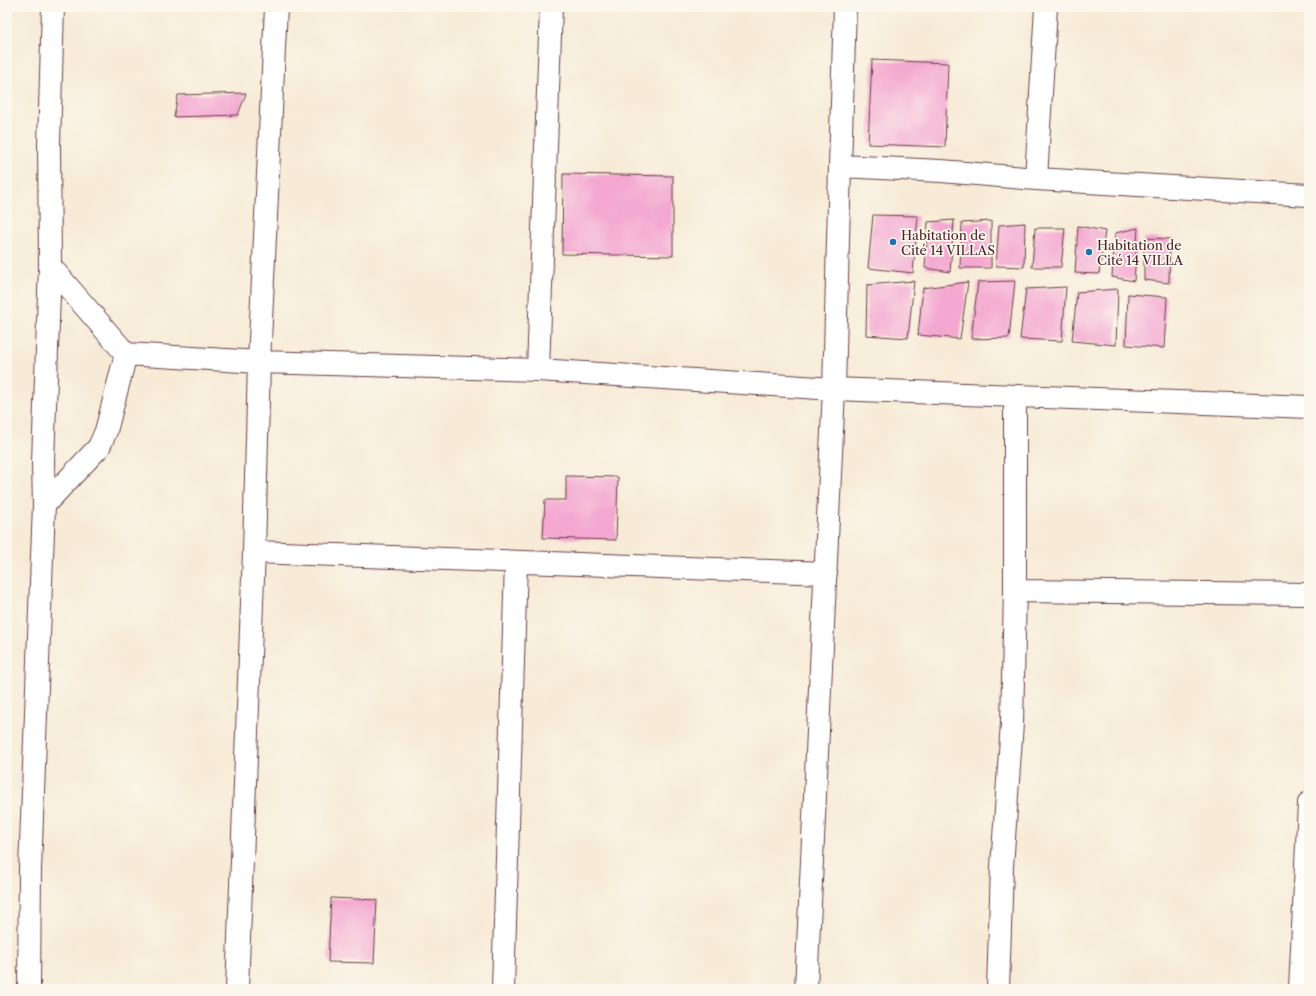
<svg xmlns="http://www.w3.org/2000/svg" width="1316" height="996" viewBox="0 0 1316 996" font-family="'Libre Caslon Text',serif">
  <style>
    .building { fill: #f4a7d1 }
    .lines { fill: none; stroke-linecap: round; stroke-linejoin: round }
    .minor-casing { stroke: #643e45; stroke-width: 24 }
    .minor { stroke: #fff; stroke-width: 22 }
    .poi-dot { fill: #1f6fb2; stroke: #fbf7ec; stroke-width: 1.5 }
    .labels { text-anchor: middle; stroke-width: 3.5; stroke-linejoin: round; paint-order: stroke }
    .poi-label { font-size: 13px; fill: #4a1f2b; stroke: #fbf7ec; text-anchor: start }
  </style>
  <rect width="100%" height="100%" fill="#fbf7ec"/>
  <filter id="ink" filterUnits="userSpaceOnUse"><feTurbulence type="fractalNoise" baseFrequency=".025" numOctaves="2"/><feDisplacementMap in="SourceGraphic" scale="8" xChannelSelector="R" yChannelSelector="G"/><feConvolveMatrix kernelMatrix="1 2 1 2 8 2 1 2 1" color-interpolation-filters="sRGB"/></filter>
  <filter id="wash" filterUnits="userSpaceOnUse"><feTurbulence type="fractalNoise" baseFrequency=".012" numOctaves="4" result="noise"/><feDisplacementMap in="SourceGraphic" scale="16" xChannelSelector="R" yChannelSelector="G"/><feGaussianBlur stdDeviation="0.9" result="paint"/><feColorMatrix in="noise" values="0 0 0 0 0 0 0 0 0 0 0 0 0 0 0 0 0 1.4 0 .05"/><feComposite in="paint" operator="in"/></filter>
  <g filter="url(#wash)">
    <rect width="100%" height="100%" fill="#f7ebd7"/>
    <g id="blocks">
      <path class="building" d="M872,60L948,63L945,147L868,144Z
        M246,93L238,115L174,117L178,95Z
        M563,174L673,176V256L562,254Z
        M873,215L918,216L913,273L868,268Z
        M954,220L950,272L925,268L928,222Z
        M991,221V268H960L962,223Z
        M1025,223L1024,267L996,266L999,225Z
        M1078,226L1105,231L1099,274L1075,273Z
        M1035,228H1065L1061,267H1032Z
        M1138,228L1134,281L1112,277L1115,233Z
        M1144,238L1170,239L1169,283L1144,280Z
        M914,281L908,338L866,335L867,285Z
        M1015,281L1009,338L971,339L978,282Z
        M968,282L960,339L918,335L923,288Z
        M1066,287L1062,341L1020,339L1026,289Z
        M1118,289L1116,345L1072,341L1077,292Z
        M1128,294L1167,297L1164,348L1126,345Z
        M566,476L618,477L616,540L543,538L545,500H566Z
        M331,898L377,900L374,963L328,962Z"/>
    </g>
  </g>
  <g filter="url(#ink)">
    <use href="#blocks" fill-opacity="0" stroke="#643e45" stroke-width="1"/>
    <g class="lines">
      <defs>
        <path id="minor" d="M1046,7L1036,179L1309,195
          M840,166L941,171L1036,179
          M50,266L126,354L259,362L538,370L834,389L1309,407
          M538,370L551,7
          M44,505L99,447L106,431L126,354
          M254,552L826,573
          M1015,591L1309,594
          M29,989L30,870L44,505L43,462L50,266L49,143L53,7
          M237,989L254,552L259,362L276,7
          M503,989L516,562
          M806,989L834,389L840,166L845,7
          M998,989L1002,867L1012,723L1015,591V396
          M1300,989L1309,803"/>
      </defs>
      <use href="#minor" class="minor-casing"/>
      <use href="#minor" class="minor"/>
    </g>
  </g>
  <g class="poi-dot">
    <circle cx="893" cy="242" r="4"/>
    <circle cx="1089" cy="252" r="4"/>
  </g>
  <g class="labels">
    <g class="poi-label">
      <text x="901" y="240">Habitation de<tspan x="901" dy="15">Cité 14 VILLAS</tspan></text>
      <text x="1097" y="250">Habitation de<tspan x="1097" dy="15">Cité 14 VILLA</tspan></text>
    </g>
  </g>
  <rect width="1316" height="996" fill="none" stroke="#fbf7ec" stroke-width="24"/>
</svg>
